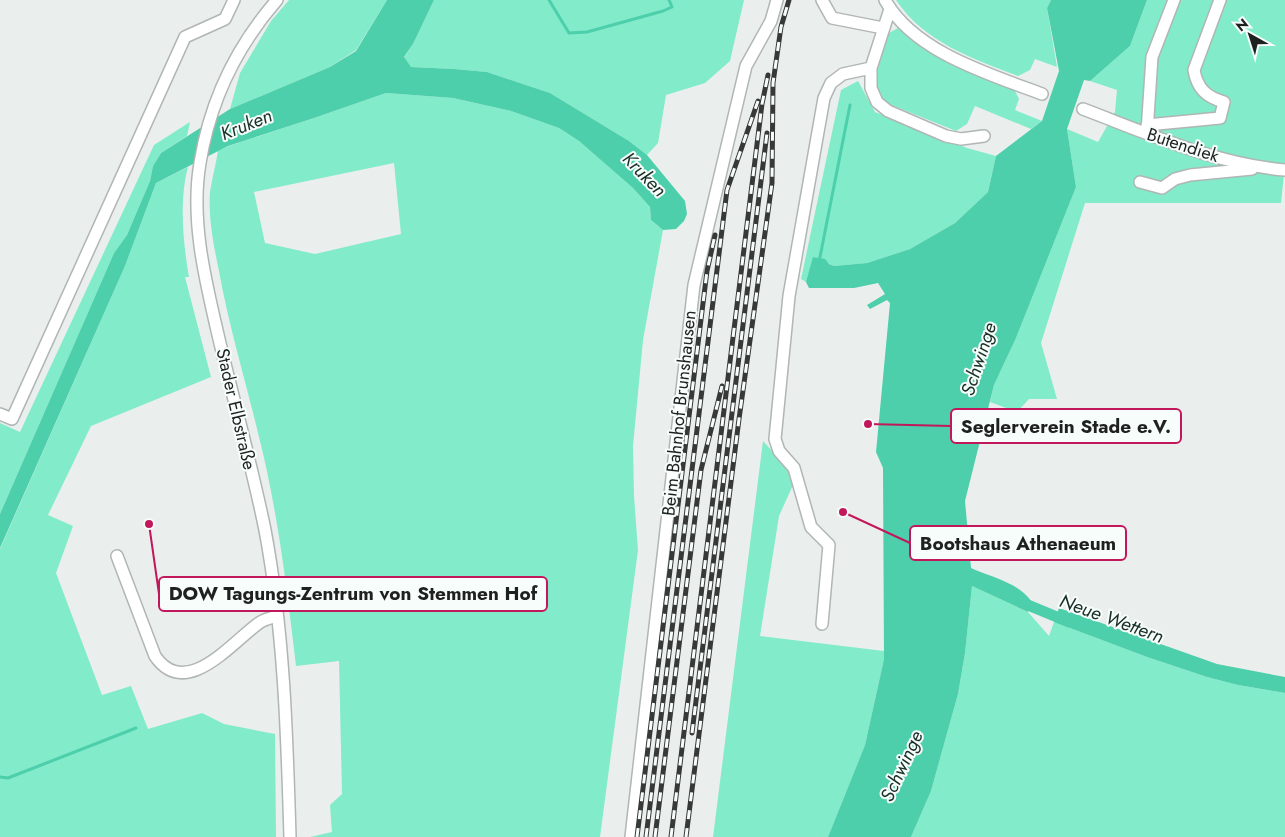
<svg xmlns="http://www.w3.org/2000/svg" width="1285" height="837" viewBox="0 0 1285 837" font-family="Jost,sans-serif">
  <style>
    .green { fill: #81ebca; fill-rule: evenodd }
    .water { fill: #4ccfaa }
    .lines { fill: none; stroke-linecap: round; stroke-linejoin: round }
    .stream { stroke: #4ccfaa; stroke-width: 3 }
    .canal { stroke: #4ccfaa; stroke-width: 11 }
    .minor-casing { stroke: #b0b6b4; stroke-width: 14 }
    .minor { stroke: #fff; stroke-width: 11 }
    .rail-casing { stroke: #363938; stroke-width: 5 }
    .rail { stroke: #f7fdfa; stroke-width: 3; stroke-dasharray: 9; stroke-linecap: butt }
    .labels { text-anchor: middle; stroke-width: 4; stroke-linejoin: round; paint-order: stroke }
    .street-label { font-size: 18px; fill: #1f2121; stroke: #f7fdfa }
    .water-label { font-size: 19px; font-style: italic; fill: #192f28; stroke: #f7fdfa }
    .leader { fill: none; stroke: #c2185b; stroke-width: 2 }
    .callout-dot { fill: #c2185b; stroke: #f7fdfa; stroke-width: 2 }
    .callout { fill: #f7fdfa; stroke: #c2185b; stroke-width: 2 }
    .callout-label { font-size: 19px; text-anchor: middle; font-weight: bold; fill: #1f2121 }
  </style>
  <rect width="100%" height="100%" fill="#eaefed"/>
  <path class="green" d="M289,0H387L356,50L330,67L230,109L240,73L271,21Z
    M434,0H744L730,61L705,83L666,95L658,143L647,155L629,141L550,93L487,72L454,69L411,67L404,58L413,44Z
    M896,0H1051L1047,8L1057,67L1035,59L1030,70L1018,76C973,59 924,42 896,0Z
    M1147,0H1285V164L1281,203H1085L1041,343L1057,399H1029L1017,412L990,402L994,385L1016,338L1076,187L1067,129L1098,142L1115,112L1117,90L1090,81L1130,46Z
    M898,28L1013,87L1019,99L1015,110L1042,121L1031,129L975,106L967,124L956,131L889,104L880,96L875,80L887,34Z
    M858,81L875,112L967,148L996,156L988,192L955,223L910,249L867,263L834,266L814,257L806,282L801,279L841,90Z
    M386,93L453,98L511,111L559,128L579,141L633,188L650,207L651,220L663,230L643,340L633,446L634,496L638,550L600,837H310L332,832L330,805L342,794L339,661L296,666C287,590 278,512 259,437C246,382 229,327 219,271C214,247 208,217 210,192C212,178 216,164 218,151L229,146L314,118ZM394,163L401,234L315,254L265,243L254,192Z
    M190,122L187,136L161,153L153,166L150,181L127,235L114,253L0,514V423L20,432L154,145Z
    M188,167C179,200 183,243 189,277H185L211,377L91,426L48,515L73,526L56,573L102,695L131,686L148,729L202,713L224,724L275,734L276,837H0V549L125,266L156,183Z
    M763,441L786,466L793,485L779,516L760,636L884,651V659L865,745L828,837H713Z
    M972,586L1028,612L1049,636L1054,622L1147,657L1207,677L1238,685L1285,693V837H911L931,791L958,694L965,653Z"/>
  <path class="water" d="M387,0H434L413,44L404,57L411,67L454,69L487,72L550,93L629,141L647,155L685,201L687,214L684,221L676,229L663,230L651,220L650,207L633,188L579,141L559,128L511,111L453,98L386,93L314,118L228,146L156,183L125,266L0,548V514L114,253L127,235L150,181L153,166L161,153L230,109L330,67L356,51Z
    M1051,0H1147L1130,46L1090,81L1084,80L1067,129L1076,187L1016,338L994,385L965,501L971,568C991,577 1019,583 1031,601L1028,612L972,586L965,653L958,694L931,791L911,837H828L865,745L884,659L883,468L876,452L890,303L887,300L870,309L867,305L885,294L878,283L854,288H809L806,282L813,257L825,259L829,264L834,266L867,263L910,249L955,223L988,192L996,156L1042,121L1059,71L1047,8Z
    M1059,608L1217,664L1285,677V693L1238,685L1207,677L1147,657L1054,622Z"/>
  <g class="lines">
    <path class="stream" d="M549,0L569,33L587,32L663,11L672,7L669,0
      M819,262L850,105
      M0,777L8,778L136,728"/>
    <path class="canal" d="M1016,600L1069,622"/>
    <defs>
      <path id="minor" d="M277,0C236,47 210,101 200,163C190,221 206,283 219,339C234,402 252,466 265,530C284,631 287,734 290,837
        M822,0L832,18L883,28
        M885,0C914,52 989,74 1042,94
        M890,9L871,68V88L877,102L888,111L946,136L961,139L984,136
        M1083,109C1149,134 1215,164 1285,170
        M1147,125L1220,118L1224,102C1206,97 1197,88 1194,70L1220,0
        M1147,132L1152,57L1174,0
        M1140,182L1162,188L1175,179L1190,175L1252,169
        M0,414L12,419L185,37L225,19L234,0
        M117,556L155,656C186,701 232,642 259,623C264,619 271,618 277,616
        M822,624L829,545L811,527L794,468L779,451L775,439L789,296L824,98L831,83L843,74L871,68
        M631,837L694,285L746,66L771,21L777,0"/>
    </defs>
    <use href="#minor" class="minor-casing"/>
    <use href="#minor" class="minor"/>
    <defs>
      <path id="rail" d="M692,733L767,133
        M637,837L707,271L715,235
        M646,837L727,190L758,101
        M655,837L701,470L722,386
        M671,837L762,104L768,75
        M686,837L739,419L772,183L773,83L781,27L789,0"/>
    </defs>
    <use href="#rail" class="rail-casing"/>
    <use href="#rail" class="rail"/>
  </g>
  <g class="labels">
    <g class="street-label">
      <text transform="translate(1183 145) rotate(18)" y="6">Butendiek</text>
      <text transform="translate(236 409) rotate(77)" y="6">Stader Elbstraße</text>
      <text transform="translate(679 413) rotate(-84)" y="6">Beim Bahnhof Brunshausen</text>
    </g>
    <g class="water-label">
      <text transform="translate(246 124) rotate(-22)" y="7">Kruken</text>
      <text transform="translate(645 174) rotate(46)" y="7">Kruken</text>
      <text transform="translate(978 359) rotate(-72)" y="7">Schwinge</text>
      <text transform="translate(1112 618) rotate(20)" y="7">Neue Wettern</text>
      <text transform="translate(901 766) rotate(-65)" y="7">Schwinge</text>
    </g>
  </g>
  <path class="leader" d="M868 424L951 426M843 512L910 543M149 524L159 594"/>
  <g class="callout-dot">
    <circle cx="868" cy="424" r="5"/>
    <circle cx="843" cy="512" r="5"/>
    <circle cx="149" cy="524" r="5"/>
  </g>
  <g class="callout">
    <rect x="951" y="409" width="230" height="34" rx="5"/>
    <rect x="910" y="526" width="216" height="34" rx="5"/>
    <rect x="159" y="577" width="388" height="34" rx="5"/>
  </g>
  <g class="callout-label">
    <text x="1066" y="433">Seglerverein Stade e.V.</text>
    <text x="1018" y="550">Bootshaus Athenaeum</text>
    <text x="353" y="600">DOW Tagungs-Zentrum von Stemmen Hof</text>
  </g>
  <g transform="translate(1250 35) rotate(321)" stroke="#f7fdfa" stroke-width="4" paint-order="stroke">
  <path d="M0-4L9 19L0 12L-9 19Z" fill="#1f2121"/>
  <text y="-8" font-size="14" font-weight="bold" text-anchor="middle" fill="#1f2121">N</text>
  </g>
</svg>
